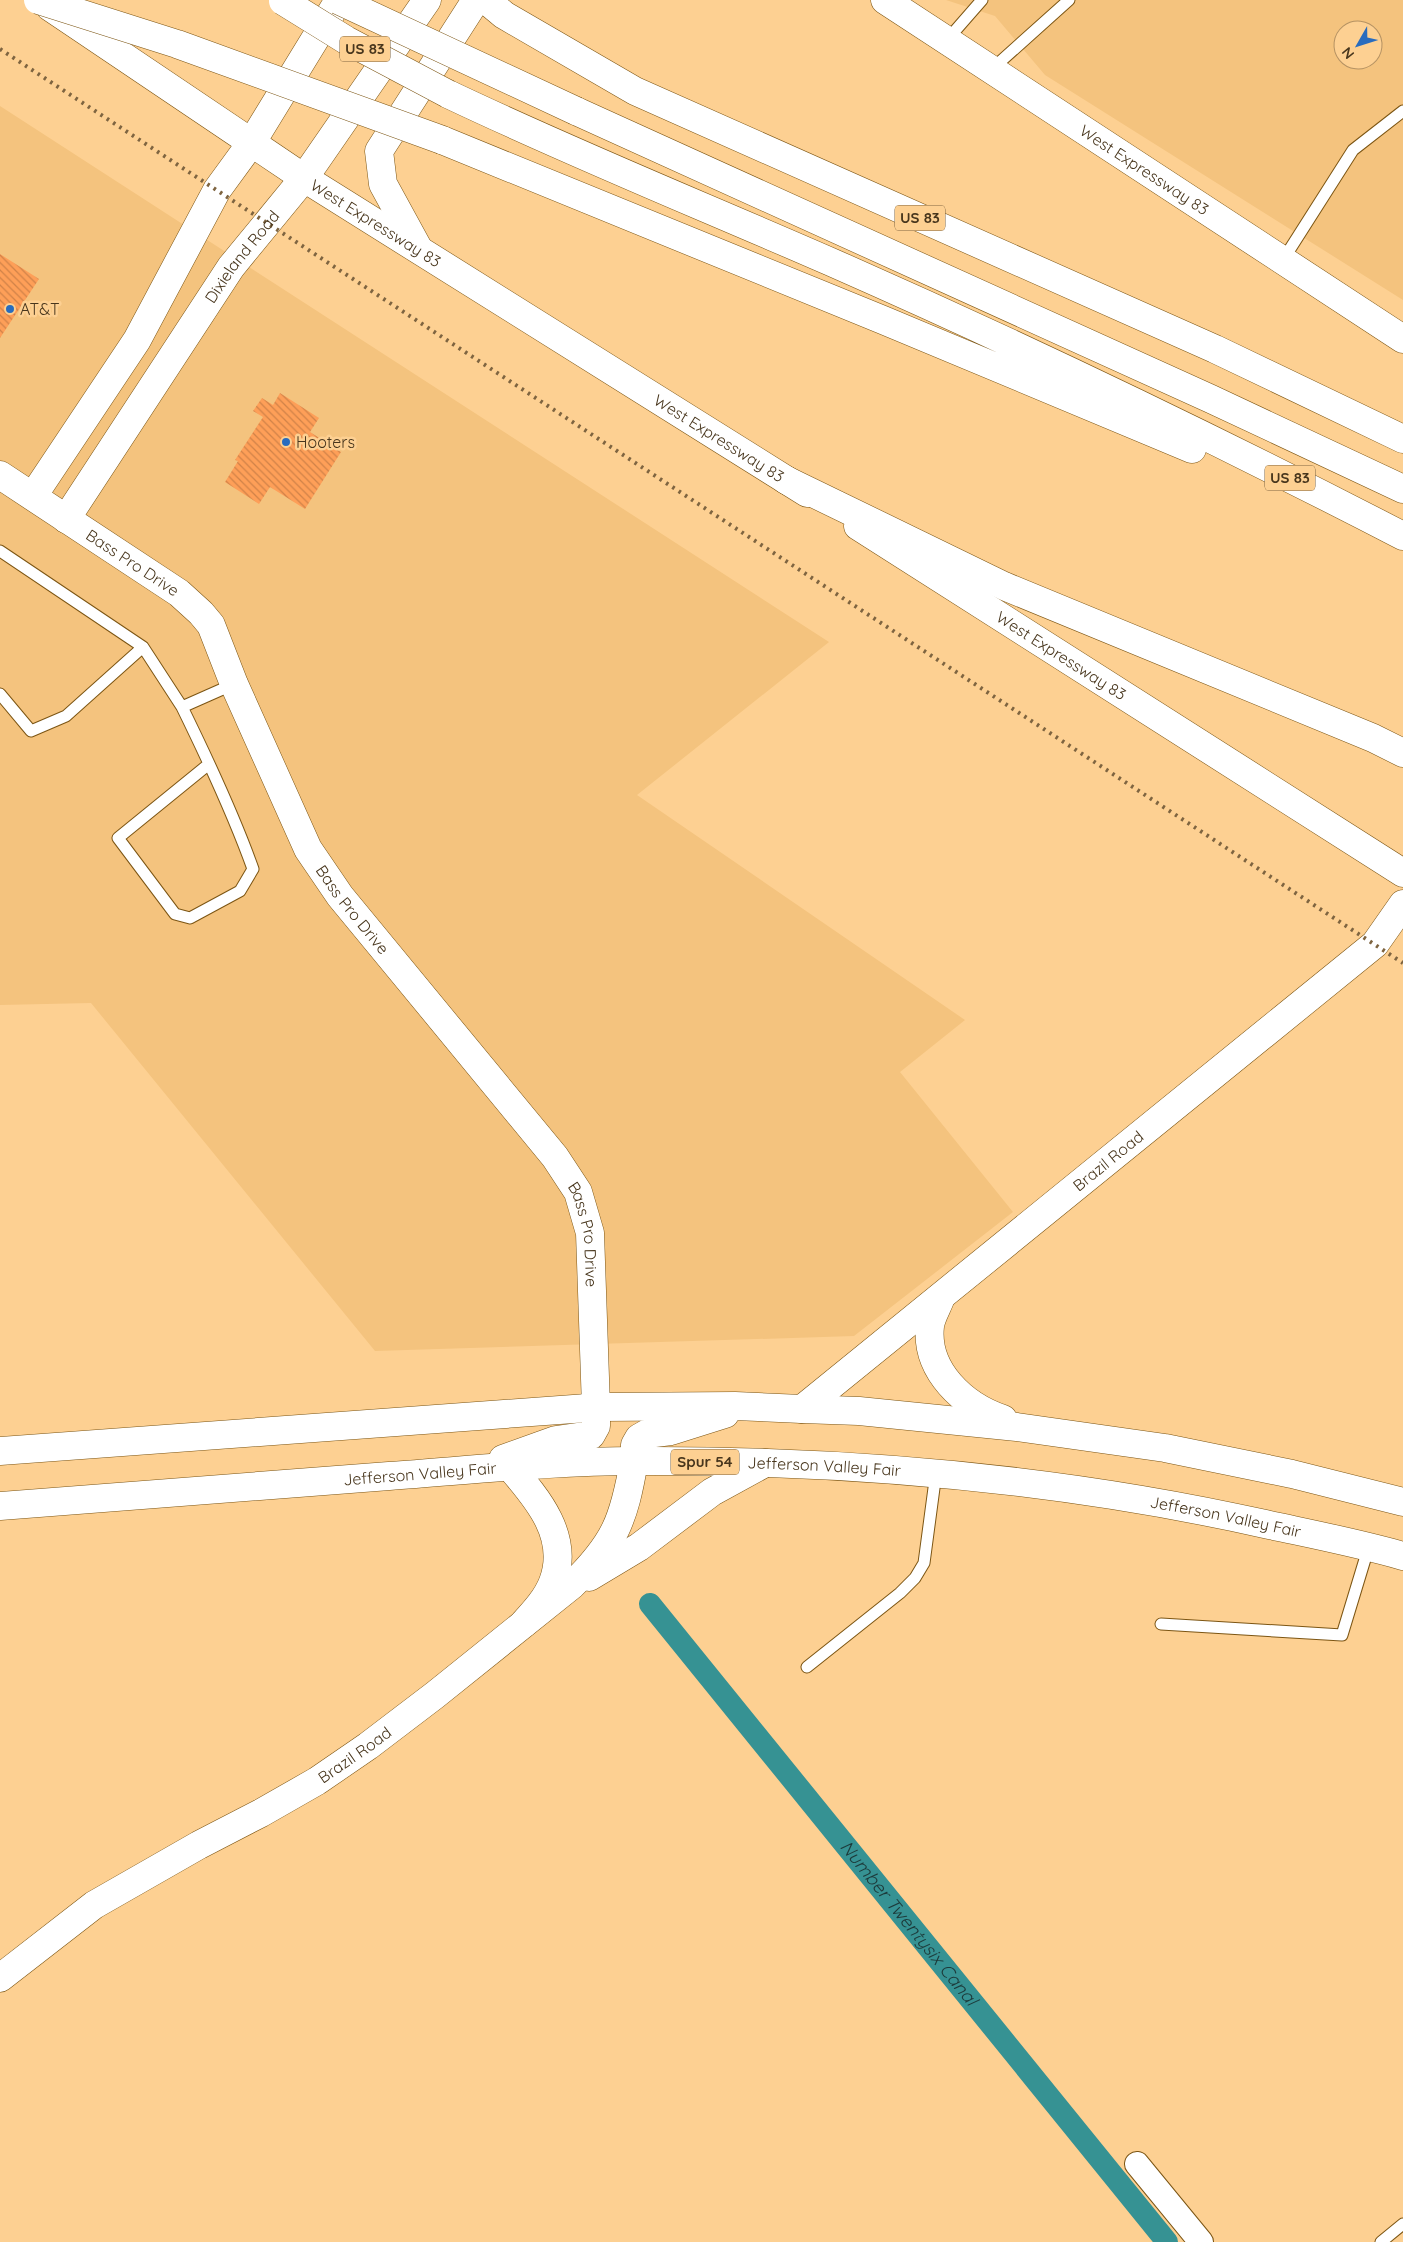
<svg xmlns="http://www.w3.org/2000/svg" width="1403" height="2242" viewBox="0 0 1403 2242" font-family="Quicksand,sans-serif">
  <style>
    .built { fill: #f4c37e; fill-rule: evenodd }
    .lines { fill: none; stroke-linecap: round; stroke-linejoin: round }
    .canal { stroke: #369293; stroke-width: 22 }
    .building { fill: url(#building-back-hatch) }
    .lane-casing { stroke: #7c5513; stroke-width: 13 }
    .street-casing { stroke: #7c5513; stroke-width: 26 }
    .secondary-casing { stroke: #7c5513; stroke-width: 29 }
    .primary-casing { stroke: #7c5513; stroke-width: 29 }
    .highway-casing { stroke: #7c5513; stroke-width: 29 }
    .lane { stroke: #fff; stroke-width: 11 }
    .street { stroke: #fff; stroke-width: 24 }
    .secondary { stroke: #fff; stroke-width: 28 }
    .primary { stroke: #fff; stroke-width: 28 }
    .highway { stroke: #fff; stroke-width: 28 }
    .rail { stroke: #7e6440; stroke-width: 4; stroke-dasharray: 2.5 5; stroke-linecap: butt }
    .highway-bridge-casing { stroke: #7c5513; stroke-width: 29; stroke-linecap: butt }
    .highway-bridge { stroke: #fff; stroke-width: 28 }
    .poi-dot { fill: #296cbe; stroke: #fdd092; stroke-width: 2 }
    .labels { text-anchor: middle; stroke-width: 5; stroke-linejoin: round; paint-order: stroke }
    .shield { fill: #fdd092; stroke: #7e6440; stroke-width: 1 }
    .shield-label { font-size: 15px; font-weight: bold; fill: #48361d }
    .street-label { font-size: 16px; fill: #48361d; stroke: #fdd092 }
    .poi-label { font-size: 16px; fill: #48361d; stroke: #fdd092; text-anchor: start }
    .water-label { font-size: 18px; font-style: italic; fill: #1d3a3a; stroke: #fdd092 }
  </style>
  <defs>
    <pattern id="building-back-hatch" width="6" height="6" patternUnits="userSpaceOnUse" patternTransform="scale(1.25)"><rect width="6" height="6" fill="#fe9f58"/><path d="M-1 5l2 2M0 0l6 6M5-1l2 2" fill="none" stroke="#d08248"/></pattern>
  </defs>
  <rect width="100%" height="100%" fill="#fdd092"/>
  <path class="built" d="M946,0H1403V300L1045,75L995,16ZM1343,30H1373V60H1343Z
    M0,106L829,642L637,795L965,1020L900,1072L1013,1212L854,1336L375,1351L91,1003L0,1005Z"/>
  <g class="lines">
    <path class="canal" id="s1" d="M650,1604L1167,2242"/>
  </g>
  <path class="building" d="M0,254L39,279L0,338Z
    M280,393L319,418L310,432L341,452L305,509L270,487L259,504L225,482L238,461L235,460L263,417L253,411L262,398L273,405Z"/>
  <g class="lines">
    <defs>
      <path id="lane" d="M947,40L982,0
        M992,69L1069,0
        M1283,260L1353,150L1403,111
        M0,551L143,647L182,707L234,684
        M0,694L31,731L66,716L143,647
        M182,707C208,760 233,813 253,869L240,891L190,918L175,914L118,838L209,764
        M1161,1624L1342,1635L1369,1546
        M807,1667L900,1593L915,1578L924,1563L936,1473
        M1381,2242L1403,2224"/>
      <path id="street" d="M1137,2164L1201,2242"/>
      <g id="secondary">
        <path id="s2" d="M0,475L179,593L201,613L211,625L234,684L308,849L340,896L555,1157L578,1192L590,1233L596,1407"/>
        <path d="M33,496L137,340L217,190L252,142L339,0"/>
        <path id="s3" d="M66,519L231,267L304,178L427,0"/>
        <path id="s4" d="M802,1409L1375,944L1403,904"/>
        <path d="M589,1577L639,1547L712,1492L765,1463"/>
        <path id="s5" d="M0,1978L94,1905L199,1845L261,1813L317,1781L368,1746L435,1695L572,1585C615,1543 624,1520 634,1461"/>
      </g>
      <g id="primary">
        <path id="s6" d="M885,0L1403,339"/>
        <path id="s7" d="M50,7L304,178L807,493"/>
        <path d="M418,248L383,184L379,151L476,0"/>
        <path id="s8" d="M858,526L1403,873"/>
        <path d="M941,1297C938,1306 931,1317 930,1326C925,1371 964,1406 1003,1419"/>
        <path d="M0,1451L601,1407L735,1406L802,1409L859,1411L1017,1427L1165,1448L1292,1474L1403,1502"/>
        <path d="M503,1459L556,1440L591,1435L596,1426V1407"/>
        <path d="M634,1461L635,1445L639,1438L646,1434L671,1431L725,1414"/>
        <path d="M510,1467C538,1499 570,1537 553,1582C547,1598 535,1611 524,1623"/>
        <path id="s9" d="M0,1506C130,1496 260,1486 389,1476C472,1470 555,1461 637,1461C848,1460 1059,1478 1265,1524C1311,1534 1358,1543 1403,1556"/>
      </g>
      <path id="highway" d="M486,0L504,15L635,91L1215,349L1403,439
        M448,94C574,154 703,206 831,262C1024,347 1215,439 1403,536
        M576,111L1211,399L1403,489
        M442,140L883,320L1192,449
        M786,480L1004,586L1373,738L1403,753"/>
    </defs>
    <use href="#lane" class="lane-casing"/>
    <use href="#street" class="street-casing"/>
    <use href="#secondary" class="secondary-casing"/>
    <use href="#primary" class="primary-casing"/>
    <use href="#highway" class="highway-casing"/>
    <use href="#lane" class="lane"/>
    <use href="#street" class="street"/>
    <use href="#secondary" class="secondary"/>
    <use href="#primary" class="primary"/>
    <use href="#highway" class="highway"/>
    <path class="rail" d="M0,49L1403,963"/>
    <defs>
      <path id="highway-bridge" d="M38,0L177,44L442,140
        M338,0L576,111
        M283,1L346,40L448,94"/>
    </defs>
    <use href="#highway-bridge" class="highway-bridge-casing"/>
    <use href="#highway-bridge" class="highway-bridge"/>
  </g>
  <g class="poi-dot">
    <circle cx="10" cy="309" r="5"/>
    <circle cx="286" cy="442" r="5"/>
  </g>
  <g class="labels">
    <g class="shield">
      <rect x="340" y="36.5" width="50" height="25" rx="4"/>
      <rect x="895" y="205.5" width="50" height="25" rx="4"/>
      <rect x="1265" y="465.5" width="50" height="25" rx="4"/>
      <rect x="671" y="1449.5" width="68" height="25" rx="4"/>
    </g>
    <g class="shield-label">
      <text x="365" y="54">US 83</text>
      <text x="920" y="223">US 83</text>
      <text x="1290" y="483">US 83</text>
      <text x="705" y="1467">Spur 54</text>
    </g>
    <g class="street-label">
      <text dy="6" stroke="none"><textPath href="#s6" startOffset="310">West Expressway 83</textPath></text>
      <text dy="6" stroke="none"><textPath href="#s7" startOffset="391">West Expressway 83</textPath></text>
      <text dy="6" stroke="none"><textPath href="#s3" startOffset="316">Dixieland Road</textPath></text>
      <text dy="6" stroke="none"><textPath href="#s7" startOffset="796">West Expressway 83</textPath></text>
      <text dy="6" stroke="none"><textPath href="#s2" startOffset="159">Bass Pro Drive</textPath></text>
      <text dy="6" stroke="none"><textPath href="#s8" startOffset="241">West Expressway 83</textPath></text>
      <text dy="6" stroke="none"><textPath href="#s2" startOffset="579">Bass Pro Drive</textPath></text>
      <text dy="6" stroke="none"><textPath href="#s4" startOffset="394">Brazil Road</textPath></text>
      <text dy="6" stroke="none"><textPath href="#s2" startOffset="984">Bass Pro Drive</textPath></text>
      <text dy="6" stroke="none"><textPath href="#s9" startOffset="826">Jefferson Valley Fair</textPath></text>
      <text dy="6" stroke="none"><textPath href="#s9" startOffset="421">Jefferson Valley Fair</textPath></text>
      <text dy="6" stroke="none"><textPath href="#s9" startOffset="1231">Jefferson Valley Fair</textPath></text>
      <text dy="6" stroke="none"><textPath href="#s5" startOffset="420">Brazil Road</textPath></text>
    </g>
    <g class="poi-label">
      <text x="20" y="315">AT&amp;T</text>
      <text x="296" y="448">Hooters</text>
    </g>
    <g class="water-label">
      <text dy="6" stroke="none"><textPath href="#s1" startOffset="411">Number Twentysix Canal</textPath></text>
    </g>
  </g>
  <g transform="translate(1358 45) rotate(231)"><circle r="24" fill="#fdd092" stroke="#b59263"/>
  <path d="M0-4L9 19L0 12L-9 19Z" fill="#296cbe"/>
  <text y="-8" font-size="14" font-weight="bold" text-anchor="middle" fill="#48361d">N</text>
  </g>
</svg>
